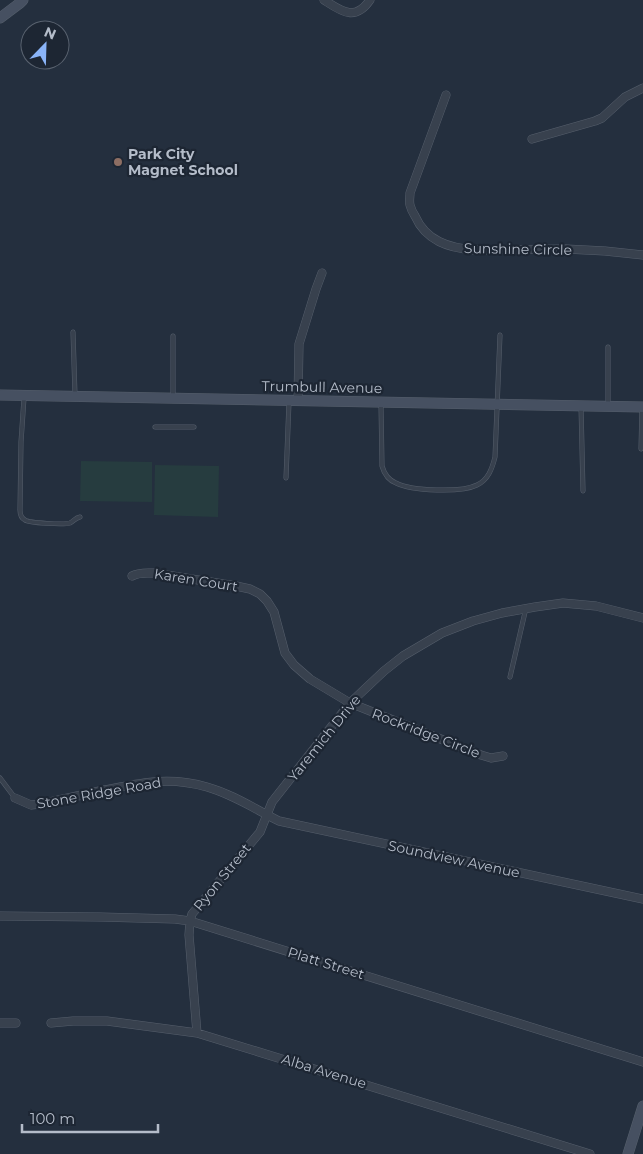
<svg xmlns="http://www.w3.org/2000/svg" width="643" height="1154" viewBox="0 0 643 1154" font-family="Montserrat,sans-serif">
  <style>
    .green { fill: #263c3f }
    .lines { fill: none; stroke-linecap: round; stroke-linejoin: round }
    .lane-casing { stroke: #565f6c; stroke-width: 5 }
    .street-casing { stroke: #565f6c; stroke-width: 9 }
    .secondary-casing { stroke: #565f6c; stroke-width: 11 }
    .lane { stroke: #38414e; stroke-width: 4 }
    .street { stroke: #38414e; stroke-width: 8 }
    .secondary { stroke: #465061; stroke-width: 10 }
    .education-dot { fill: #8d6e63; stroke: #1d2633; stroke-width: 2 }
    .labels { text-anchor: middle; stroke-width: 4.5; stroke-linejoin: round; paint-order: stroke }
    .poi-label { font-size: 14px; font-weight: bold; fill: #b4bcc9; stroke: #1d2633; text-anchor: start }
    .street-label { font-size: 14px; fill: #b4bcc9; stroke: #1d2633 }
  </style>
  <rect width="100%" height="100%" fill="#242f3e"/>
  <path class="green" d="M81,461L152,462V502L80,501Z
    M155,465L219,466L218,517L154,515Z"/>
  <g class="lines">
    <defs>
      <path id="lane" d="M73,332L75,395
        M608,347V404
        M173,396V336
        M24,398L21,442L20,510C20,514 21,518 25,520C29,523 64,525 70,523C74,521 75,518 80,517
        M381,404L382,466C384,473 388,480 396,483C412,491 461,493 477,485C488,480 492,469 495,457L500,335
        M581,406L583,491
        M155,427H194
        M641,449L642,407
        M286,478L289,402
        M510,677L526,608
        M0,778L15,798"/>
      <path id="street" d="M324,0C341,11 355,22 370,0
        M446,95L410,193C410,197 409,201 410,205C411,209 413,213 415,216C426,241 449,248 474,250L566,249L605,251L643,255
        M532,139L595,121L602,118L625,97L643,88
        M298,400L299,344L316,289L322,273
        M132,576C139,572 146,573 154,573L236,586L250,589L260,594L267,601L274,612L285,653L294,665L310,679L350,703L481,755L491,758L503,756
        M15,798L31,805L41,804C62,799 83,795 104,790C141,783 169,776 207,787C232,794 255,809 279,821L643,899
        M0,916L100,917L175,919L190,921L643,1062
        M0,1023H16
        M51,1023L73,1021H107L197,1033L590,1154
        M197,1033L189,935L190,921L192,914L260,832L272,802L350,703L384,671L403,656L442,633L473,621L502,613L535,607L563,603L596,606L643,618"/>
      <path id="secondary" d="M0,18L20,3L23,0
        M0,395L643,407
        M628,1154L643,1106"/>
    </defs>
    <use href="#lane" class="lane-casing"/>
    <use href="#street" class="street-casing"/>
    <use href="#secondary" class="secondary-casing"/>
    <use href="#lane" class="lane"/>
    <use href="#street" class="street"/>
    <use href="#secondary" class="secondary"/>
  </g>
  <circle class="education-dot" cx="118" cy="162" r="5"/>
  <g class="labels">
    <g class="poi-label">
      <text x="128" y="159">Park City<tspan x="128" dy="16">Magnet School</tspan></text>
    </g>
    <g class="street-label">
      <text transform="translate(518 249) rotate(1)" y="5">Sunshine Circle</text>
      <text transform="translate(322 387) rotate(1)" y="5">Trumbull Avenue</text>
      <text transform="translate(196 580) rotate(9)" y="5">Karen Court</text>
      <text transform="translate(426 733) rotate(21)" y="5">Rockridge Circle</text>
      <text transform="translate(324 738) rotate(-51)" y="5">Yaremich Drive</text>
      <text transform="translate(99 793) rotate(-10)" y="5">Stone Ridge Road</text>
      <text transform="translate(454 859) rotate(12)" y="5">Soundview Avenue</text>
      <text transform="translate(222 877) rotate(-51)" y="5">Ryon Street</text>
      <text transform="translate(326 963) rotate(17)" y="5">Platt Street</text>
      <text transform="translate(324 1071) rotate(17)" y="5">Alba Avenue</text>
    </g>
  </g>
  <g transform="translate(45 45) rotate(23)"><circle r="24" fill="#1d2633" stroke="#59626f"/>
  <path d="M0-4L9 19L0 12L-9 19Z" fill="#8ab4f8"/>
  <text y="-8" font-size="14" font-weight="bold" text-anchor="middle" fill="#b4bcc9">N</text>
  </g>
  <path d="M22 1124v8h136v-8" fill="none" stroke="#b4bcc9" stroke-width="2.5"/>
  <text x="30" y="1124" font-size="15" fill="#b4bcc9" stroke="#1d2633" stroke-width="4" paint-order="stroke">100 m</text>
</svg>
